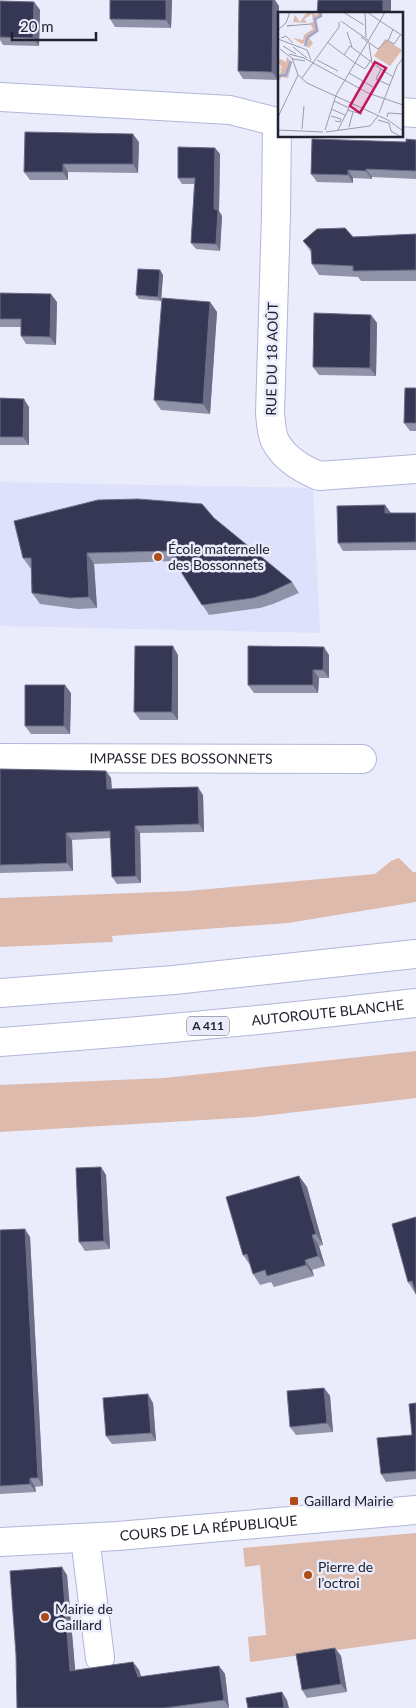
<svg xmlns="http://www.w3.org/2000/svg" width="416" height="1708" viewBox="0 0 416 1708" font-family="Lato,sans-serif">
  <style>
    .built { fill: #dde1fb }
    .green { fill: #ddbaab }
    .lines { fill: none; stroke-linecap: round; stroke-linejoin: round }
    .street-casing { stroke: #b2b6d9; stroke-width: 30 }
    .secondary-casing { stroke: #b2b6d9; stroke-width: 30 }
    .highway-casing { stroke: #b2b6d9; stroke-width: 30 }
    .street { stroke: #fff; stroke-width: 28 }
    .secondary { stroke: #fff; stroke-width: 28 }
    .highway { stroke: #fff; stroke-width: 28 }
    .wall { fill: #9092a8 }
    .shaded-wall { fill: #6b6d86 }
    .building { fill: #353754; stroke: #6b6d86 }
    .poi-dot { fill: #af4b18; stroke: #eaecfb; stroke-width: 2 }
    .labels { text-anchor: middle; stroke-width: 5; stroke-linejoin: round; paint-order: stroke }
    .shield { fill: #eaecfb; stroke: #5d5f6c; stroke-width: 1 }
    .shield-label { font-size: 12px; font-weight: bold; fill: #20222f }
    .street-label { font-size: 14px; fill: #20222f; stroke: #eaecfb }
    .poi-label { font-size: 14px; fill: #20222f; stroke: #eaecfb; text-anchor: start }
    .inset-river { fill: none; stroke: #a0a5ce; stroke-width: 2.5 }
    .inset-road { fill: none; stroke: #999ba9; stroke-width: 1 }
    .view { fill: #c2185b; fill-opacity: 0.15; stroke: #c2185b; stroke-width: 2.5 }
    .inset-edge { fill: none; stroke: #20222f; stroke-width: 2.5 }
  </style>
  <rect width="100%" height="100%" fill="#eaecfb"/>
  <path class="built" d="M0,482L313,488L320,633L0,626Z"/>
  <path class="green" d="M399,858L413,872H416V902L288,923L112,936L113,942L0,947V898L187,891L375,874L391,861Z
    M416,1051V1098L254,1117L0,1132V1085L164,1078Z
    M416,1533V1639L250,1662L248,1637L266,1635L260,1565L245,1567L243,1548Z"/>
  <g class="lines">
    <defs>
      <g id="street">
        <path d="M0,97L230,110L277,122L280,121"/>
        <path d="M402,112L416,113"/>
        <path d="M277,122L276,215L270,413C271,422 271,432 275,441C284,458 302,469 319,476L416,469"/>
        <path id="s1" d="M0,758L362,759"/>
        <path d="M85,1538L100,1658"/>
      </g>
      <g id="secondary">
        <path id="s2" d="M0,1542L118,1536L416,1510"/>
      </g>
      <g id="highway">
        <path d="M0,993L174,980L416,954"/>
        <path id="s3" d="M0,1042C139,1032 278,1019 416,1003"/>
      </g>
    </defs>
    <use href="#street" class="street-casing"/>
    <use href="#secondary" class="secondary-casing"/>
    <use href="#highway" class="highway-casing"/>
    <use href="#street" class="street"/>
    <use href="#secondary" class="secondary"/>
    <use href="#highway" class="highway"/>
  </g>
  <path class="wall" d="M172,0L171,28L115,27L110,19Z
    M0,1L34,2L40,10L39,46L3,45L0,40Z
    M279,6L278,80L243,79L238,71Z
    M416,140V179L372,177V179L353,178V183L317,182L311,174L406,142Z
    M139,142L138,173L68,172V180H30L24,172Z
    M215,148L220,154L219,211L222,216L220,251L196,249L191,243L194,184H182L178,178Z
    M416,234V281H361L358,277L319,275L312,264L311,252L303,241L353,237Z
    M160,270L163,275L161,301L139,299L136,295Z
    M0,293L57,302L56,345L26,344L21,336V327H0Z
    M210,302L217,312L210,414L161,410L154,400Z
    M371,315L377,323L376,376L319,375L313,367Z
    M416,388V431H410L404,423Z
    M0,398L29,407V445H0Z
    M385,505L390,513H416V550L343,551L338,543Z
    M214,518L292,582L299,593L273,604L260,608L209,615L174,561L94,564L97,608L78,609L40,604L32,593L31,569L23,558Z
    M178,655V720H140L134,712Z
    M329,655V678H319L318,693H254L248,685Z
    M71,693L70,734H31L25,726Z
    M0,769L106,771L111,778L112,789L203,795L204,832L140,833L141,883L117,884L112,877L111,838L72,840L73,871L0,873Z
    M101,1167L106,1175L110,1249L85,1251L79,1242Z
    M299,1176L307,1187L323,1245L319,1246L325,1266L312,1270L314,1276L274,1287L271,1282L260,1285L253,1274L250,1265L243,1255Z
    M416,1217L415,1293L408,1282Z
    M0,1230L30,1237L43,1486L35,1487L36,1492L0,1494Z
    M324,1388L330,1396L333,1432L296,1435L290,1427Z
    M153,1403L156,1441L112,1444L106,1436Z
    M416,1403V1479L386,1482L381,1474L412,1435Z
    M67,1575L75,1670L133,1662L139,1670L141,1677L219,1666L225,1674L229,1708H17Z
    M335,1648L341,1656L347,1692L307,1698L302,1690Z"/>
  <path class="shaded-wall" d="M166,0H172L171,28L166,20Z
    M273,0H275L279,6L278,80L272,72Z
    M383,0H391V14H383Z
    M34,2L40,10L39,46L33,38Z
    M133,134L139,142L138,173L133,164Z
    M215,148L220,154L219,211L222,216L220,251L216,244L214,209Z
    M63,164L68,172V180L63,172Z
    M366,169L372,177V179L366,171Z
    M348,170L353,178V183L348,175Z
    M160,270L163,275L161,301L158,297Z
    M51,294L57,302L56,345L50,337Z
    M210,302L217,312L210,414L203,404Z
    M371,315L377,323L376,376L370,368Z
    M24,399L29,407V445L23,437Z
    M385,505L391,513H385Z
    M87,553L94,564L97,608L89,597Z
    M173,646L178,655V720L172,712Z
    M324,647L329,655V678L323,670Z
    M313,670L319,678L318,693L313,685Z
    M65,685L71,693L70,734L64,726Z
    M106,771L111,778L112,797L107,789Z
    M198,787L203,795L204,832L199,824Z
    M135,826L140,833L141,883L136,876Z
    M66,833L72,840L73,871L67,863Z
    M101,1167L106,1175L110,1249L104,1241Z
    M299,1176L307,1187L323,1245L316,1234Z
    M25,1229L30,1237L43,1486L38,1478Z
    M312,1235L319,1246L325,1266L318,1256Z
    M305,1260L312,1270L314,1276L306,1265Z
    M324,1388L330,1396L333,1432L327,1423Z
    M148,1394L153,1403L156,1441L151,1433Z
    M30,1478L35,1487L36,1492L30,1484Z
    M62,1567L67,1575L76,1679L70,1671Z
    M335,1648L341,1656L347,1692L341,1684Z
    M133,1662L139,1670L144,1685L138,1677Z
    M219,1666L225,1674L229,1708L224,1700Z
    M282,1692L287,1700L289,1708H284Z"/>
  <path class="building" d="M110,0H166V20L110,19Z
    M239,0H273L272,72L238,71Z
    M318,0H383V14H317Z
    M0,1L34,2L33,38L0,37Z
    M25,132L133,134V164H63V172H24Z
    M312,139L406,142V139L416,140V171L366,169V171L348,170V175L311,174Z
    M178,147L215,148L214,209L218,210L216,244L191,243L195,178H178Z
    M345,228L353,237L416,234V270L353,271V266L312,264L311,249L303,241L317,229Z
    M138,269L160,270L158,297L136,295Z
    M0,293L51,294L50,337L21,336V319H0Z
    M162,298L210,302L203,404L154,400Z
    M314,313L371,315L370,368L313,367Z
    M405,388H416V423H404Z
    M0,398L24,399L23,437H0Z
    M138,499L202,504L214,518L292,582L266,594L253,598L202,605L168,551L87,553L89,597L70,598L32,593L31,558H23L14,521L98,500Z
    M385,505V513H416V542L338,543L337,506Z
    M135,646H173L172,712H134Z
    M248,646L324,647L323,670H313V685H248Z
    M25,685H65L64,726H25Z
    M0,769L106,771L107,789L198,787L199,824L135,826L136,876L112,877L110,831L66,833L67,863L0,865Z
    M101,1167L104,1241L79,1242L76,1168Z
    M299,1176L316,1234L312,1235L318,1256L305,1260L306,1265L267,1276L265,1270L253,1274L247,1254L243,1255L226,1197Z
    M416,1217V1294L412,1281L408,1282L392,1224Z
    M25,1229L38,1478H30V1484L0,1486V1230Z
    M324,1388L327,1423L290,1427L287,1391Z
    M148,1394L151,1433L106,1436L103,1398Z
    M416,1403V1471L381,1474L377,1438L412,1435L409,1404Z
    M62,1567L70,1671L133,1662L138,1677L219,1666L224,1700L164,1708H17L16,1655L10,1571Z
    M335,1648L341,1684L302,1690L296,1654Z
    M282,1692L284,1708H248L246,1698Z"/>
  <g class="poi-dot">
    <circle cx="158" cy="557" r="5"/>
    <rect x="289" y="1496" width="10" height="10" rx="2.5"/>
    <circle cx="308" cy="1575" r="5"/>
    <circle cx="45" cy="1617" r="5"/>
  </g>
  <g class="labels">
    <rect class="shield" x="187" y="1016.5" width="42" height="19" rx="4"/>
    <g class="shield-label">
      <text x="208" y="1030">A 411</text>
    </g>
    <g class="street-label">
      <text transform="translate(272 359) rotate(-89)" y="5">RUE DU 18 AOÛT</text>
      <text dy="5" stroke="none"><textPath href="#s1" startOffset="181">IMPASSE DES BOSSONNETS</textPath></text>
      <text dy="5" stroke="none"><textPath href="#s3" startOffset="329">AUTOROUTE BLANCHE</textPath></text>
      <text dy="5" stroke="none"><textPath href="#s2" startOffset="209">COURS DE LA RÉPUBLIQUE</textPath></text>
    </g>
    <g class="poi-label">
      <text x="168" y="554">École maternelle<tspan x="168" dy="16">des Bossonnets</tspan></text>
      <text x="304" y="1506">Gaillard Mairie</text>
      <text x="318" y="1572">Pierre de<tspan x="318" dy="16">l’octroi</tspan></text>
      <text x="55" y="1614">Mairie de<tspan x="55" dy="16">Gaillard</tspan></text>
    </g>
  </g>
  <g transform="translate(278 12)">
    <rect width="125" height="125" fill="#eaecfb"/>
    <path d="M29,0H34L38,3L42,0L43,3L37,6L41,19L31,26L35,31L31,36L28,34L31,28L24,32L15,26L25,28L26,23L35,17L32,11L35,10L34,2L26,7L29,11L15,10L17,3L22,10ZM107,27L124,38L112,54L96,44ZM9,45L14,51L10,66L4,65L0,69L3,58L0,55L5,57L0,50L2,47L8,50Z" fill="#ddbaab"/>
    <path class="inset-river" d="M27,34L30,25L39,19L37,7L43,4L42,0M0,64L8,63L13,49"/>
    <path class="inset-road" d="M65,0L86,13M87,0L88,25M107,0L102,9L125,24M63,9L90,28M14,13L9,14L33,12M0,18L8,11L12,0M69,20L74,35M83,25L100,37L111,27L115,17M3,26L8,24L15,31M0,27L29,38L33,48M109,28L116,32L123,22M49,30L77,51M91,32L94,51L115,65M5,34L18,42M15,35L29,46M2,37L15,47L27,49M11,42L26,46L90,81L125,93M66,43L72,34L92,49M14,46L20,63L29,71L110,108M39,48L60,59M77,51L87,57L93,48M103,57L98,67L111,73M71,61L95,75M24,66L61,15V10M56,89L71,96M53,97L67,103M69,98L84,102M101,101L119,54L125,46M53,104L63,107L62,110L57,109M0,105L20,63M109,105L110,101L125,102M100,108L111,111L113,119L123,125M110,108L125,119M71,115L75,100M24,117L26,94M0,118L45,120M47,118L58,83L102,9L89,0M60,118L74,90M48,120L92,114L100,104"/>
    <path class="view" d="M97,50L108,56L82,101L72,94Z"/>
    <rect width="125" height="125" class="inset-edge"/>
  </g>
  <path d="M12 32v8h84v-8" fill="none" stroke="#20222f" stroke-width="2.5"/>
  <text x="20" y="32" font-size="15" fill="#20222f" stroke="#eaecfb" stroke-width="4" paint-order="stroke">20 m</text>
</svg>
